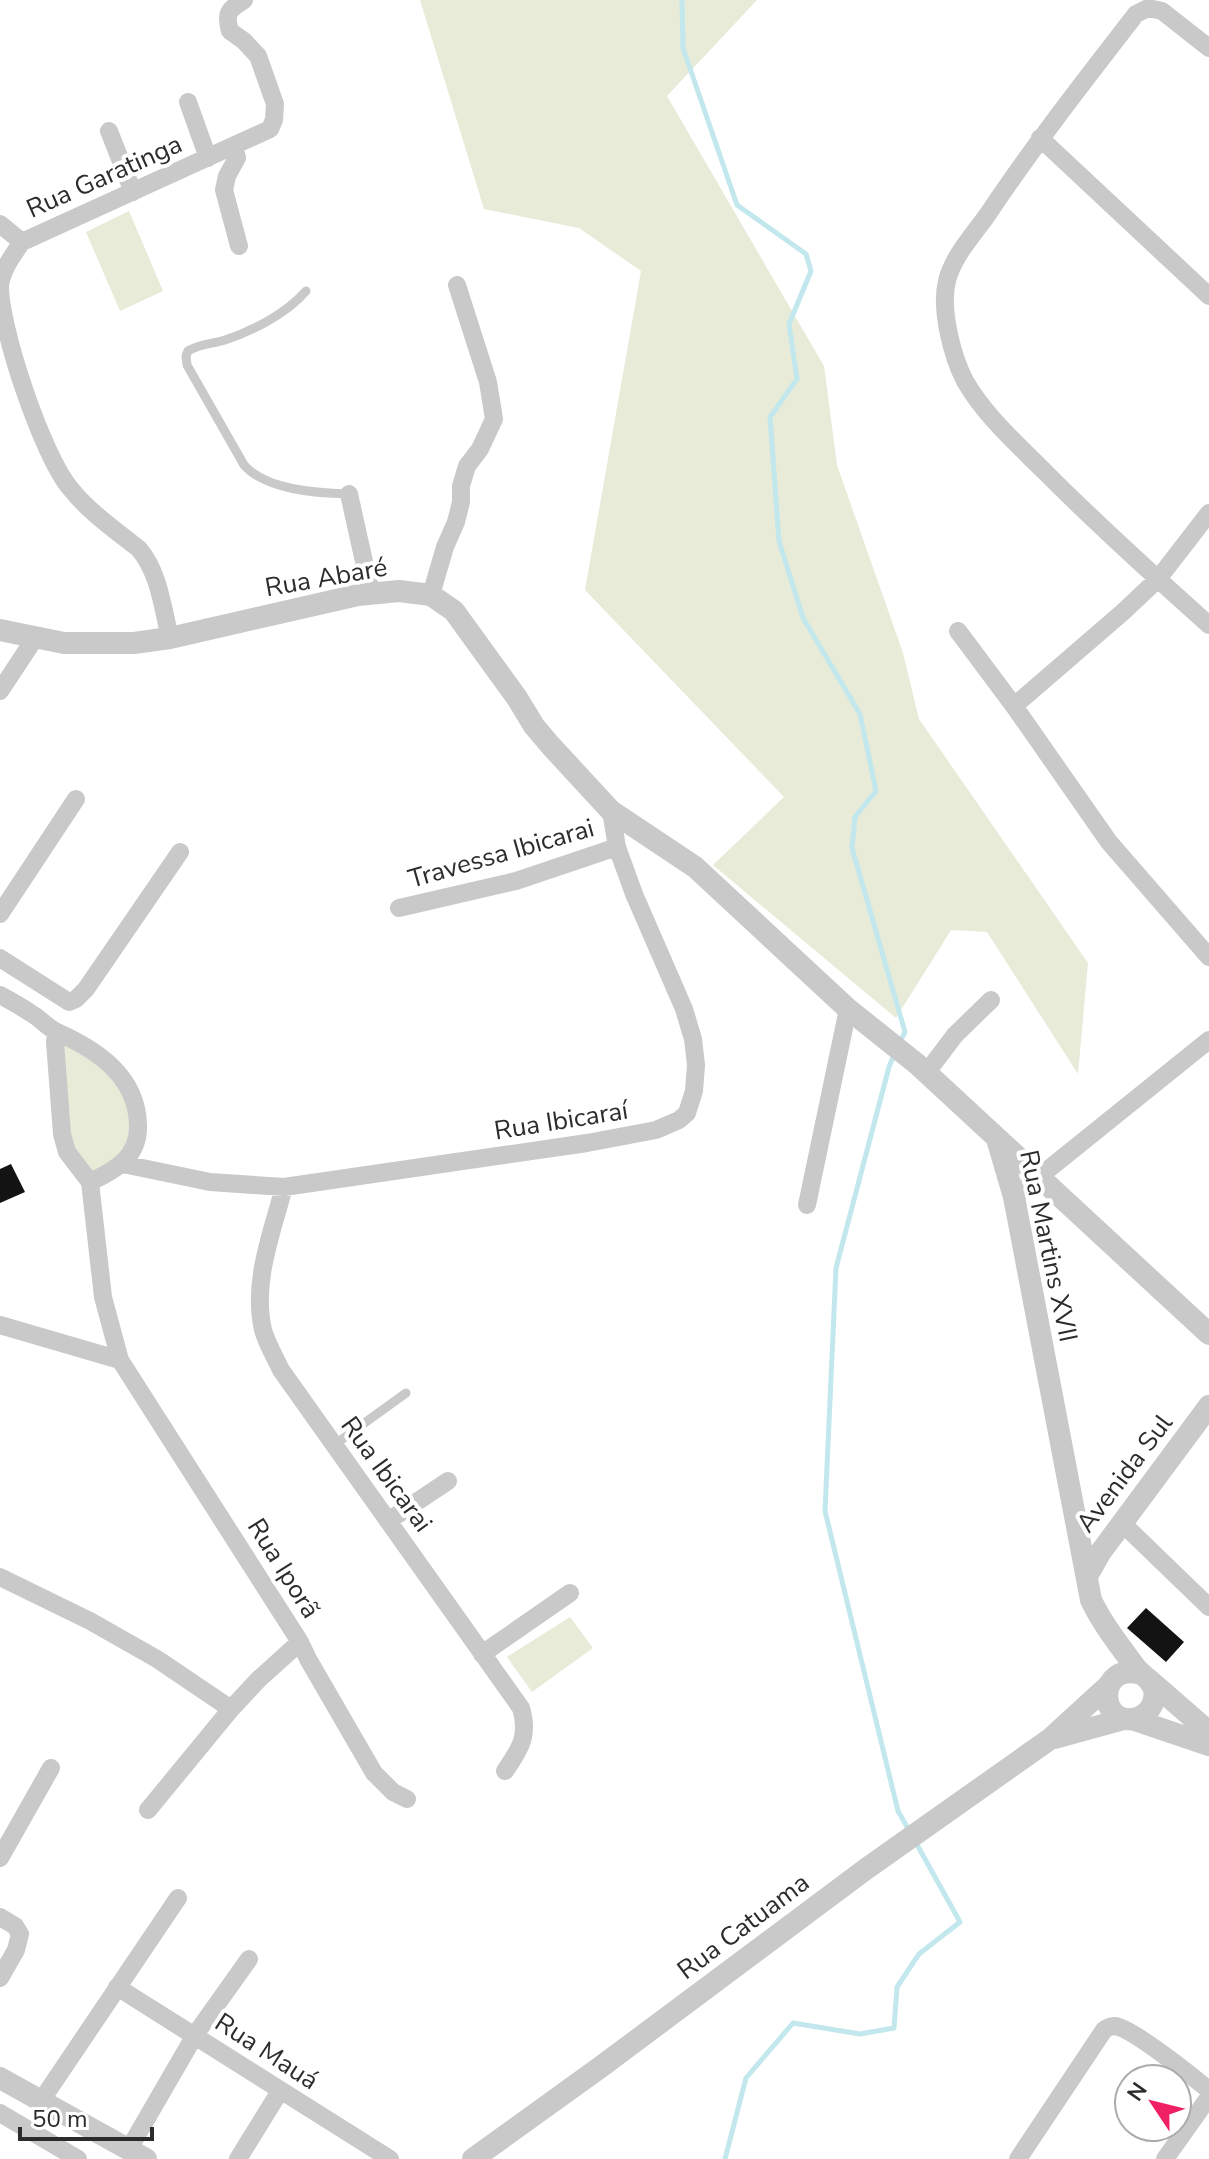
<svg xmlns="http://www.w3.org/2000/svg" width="1209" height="2159" viewBox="0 0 1209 2159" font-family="'Nunito Sans',sans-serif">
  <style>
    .green { fill: #e7ebd8 }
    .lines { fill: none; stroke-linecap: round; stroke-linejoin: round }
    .stream { stroke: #c2e7ed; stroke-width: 5 }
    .building { fill: #131313 }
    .service { stroke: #c9c9c9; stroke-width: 9 }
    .minor { stroke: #c9c9c9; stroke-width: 18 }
    .tertiary { stroke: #c9c9c9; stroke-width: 22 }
    .labels { text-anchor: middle; stroke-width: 8; stroke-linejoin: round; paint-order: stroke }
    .street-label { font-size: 26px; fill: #2c2c2c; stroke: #fff }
  </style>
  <rect width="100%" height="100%" fill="#fff"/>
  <path class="green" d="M420,0H757L667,96L824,366L837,465L903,653L919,719L1088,963L1078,1074L987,932L951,930L896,1018L713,865L784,797L585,590L641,271L579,228L484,209Z
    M129,211L163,291L120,311L86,232Z
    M54,1026L118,1075L130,1115L126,1172C95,1178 91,1175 69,1152Z
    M570,1617L593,1648L532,1692L507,1657Z"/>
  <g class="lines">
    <path class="stream" d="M682,0L683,48L737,205L806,254L811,271L789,324L797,379L770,417L779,541L803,618L860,714L876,791L855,817L852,848L905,1032L900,1042
      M894,1055L889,1067L836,1268L825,1511L898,1811L910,1832
      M725,2159L746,2078L793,2023L860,2034L894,2028L897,1987L919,1954L960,1922L915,1841"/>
  </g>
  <path class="building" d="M11,1164L25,1192L0,1203V1169Z
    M1146,1608L1184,1642L1166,1662L1127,1628Z"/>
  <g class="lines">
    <path class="service" d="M306,291C287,313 253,331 225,340C212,344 200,344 188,351L186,356L187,365L244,465C266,490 316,493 349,494
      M334,1445L406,1393"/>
    <path class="minor" d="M1209,48L1162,11L1148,8L1136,14C1085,80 1034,145 988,214C974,234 953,256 947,281C940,309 952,356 965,381C985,416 1017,444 1045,472C1098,525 1153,575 1209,625
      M188,102L208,158
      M109,131L133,192
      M1040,138L1209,296
      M234,146L237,158L227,176L224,190L239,246
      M0,224L22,242
      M349,494L371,593
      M431,595L445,547L456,522L461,502V486L467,466L480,449L494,419L488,382L457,285
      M958,631L1014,706L1109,842L1209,957
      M170,638C163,609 159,572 139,549C115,530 89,512 70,488C42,454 0,329 0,286C2,269 13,255 22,242L270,129L274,120L275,104L258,56L244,41L230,31C225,13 228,10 244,0
      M0,691L35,638
      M1014,706L1123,612L1158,579L1209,513
      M399,908L516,881L617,847
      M0,914L76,799
      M0,958L69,1002L76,999L86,989L180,852
      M0,995C11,1001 22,1007 32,1014C41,1019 48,1028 57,1032C97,1050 137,1076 138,1125C139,1157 116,1170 90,1182
      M56,1032L55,1042L62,1134L67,1152L90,1182L103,1297L120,1360L300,1642L308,1659L374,1773L393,1792L407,1799
      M927,1072L955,1035L991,1000
      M123,1164L210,1182L284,1187L587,1143L656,1130L679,1120L687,1113L694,1091L696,1065L693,1039L684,1009L634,894L617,847L611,811
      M284,1187C272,1233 252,1282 263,1330C267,1344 275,1357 281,1370L521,1708C529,1735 521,1748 505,1771
      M1014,1197L1209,1040
      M807,1205L848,1009
      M0,1325L120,1360
      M388,1521L448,1481
      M1122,1523L1209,1607
      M0,1577L90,1621L157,1659L231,1709
      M482,1654L570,1593
      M148,1810L231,1709L259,1679L300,1642
      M0,1858L51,1768
      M0,1917L15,1926L20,1934L16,1950L0,1978
      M117,1987L390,2159
      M41,2101L178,1898
      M0,2113L78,2159
      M129,2149L195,2035L249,1959
      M238,2159L280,2091
      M1018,2159L1104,2030C1109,2027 1109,2026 1115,2026C1132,2028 1193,2077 1209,2090
      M1165,2159L1209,2097"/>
    <path class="tertiary" d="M0,630L64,643H134L170,638L358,595L399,591L431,595L454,611L517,698L534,726L551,746L611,811L695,867L848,1009L917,1064L1209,1334
      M997,1139L1014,1197L1091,1600C1103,1625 1120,1646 1136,1668C1142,1675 1149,1678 1153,1687C1155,1692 1155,1699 1152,1705C1149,1712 1141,1718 1133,1719C1096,1723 1099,1661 1141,1674
      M1087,1576L1100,1553L1209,1406
      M1147,1678L1209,1732
      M1132,1719L1209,1745
      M1055,1738L1124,1719
      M0,2078L146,2159
      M473,2159L602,2066L866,1869L1050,1739L1109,1685"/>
  </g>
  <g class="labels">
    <g class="street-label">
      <text transform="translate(104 176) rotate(-24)" y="9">Rua Garatinga</text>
      <text transform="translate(326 577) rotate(-10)" y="9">Rua Abaré</text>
      <text transform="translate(501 853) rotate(-16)" y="9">Travessa Ibicarai</text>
      <text transform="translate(561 1120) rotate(-9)" y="9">Rua Ibicaraí</text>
      <text transform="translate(1049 1246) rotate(78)" y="9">Rua Martins XVII</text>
      <text transform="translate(1124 1473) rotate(-53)" y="9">Avenida Sul</text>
      <text transform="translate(387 1474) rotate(54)" y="9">Rua Ibicarai</text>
      <text transform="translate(284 1568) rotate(58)" y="9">Rua Iporã</text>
      <text transform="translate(743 1926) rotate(-37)" y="9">Rua Catuama</text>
      <text transform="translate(267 2051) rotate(33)" y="9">Rua Mauá</text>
    </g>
  </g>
  <g transform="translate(1153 2103) rotate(305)"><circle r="38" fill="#ffffff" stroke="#ababab" stroke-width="2"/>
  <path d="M0-6L14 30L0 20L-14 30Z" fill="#f02163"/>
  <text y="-12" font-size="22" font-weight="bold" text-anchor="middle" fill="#2c2c2c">N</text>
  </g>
  <path d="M20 2127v12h132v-12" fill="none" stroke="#2c2c2c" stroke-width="4"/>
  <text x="32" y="2127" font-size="24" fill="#2c2c2c" stroke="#ffffff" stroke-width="6" paint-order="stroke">50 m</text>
</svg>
